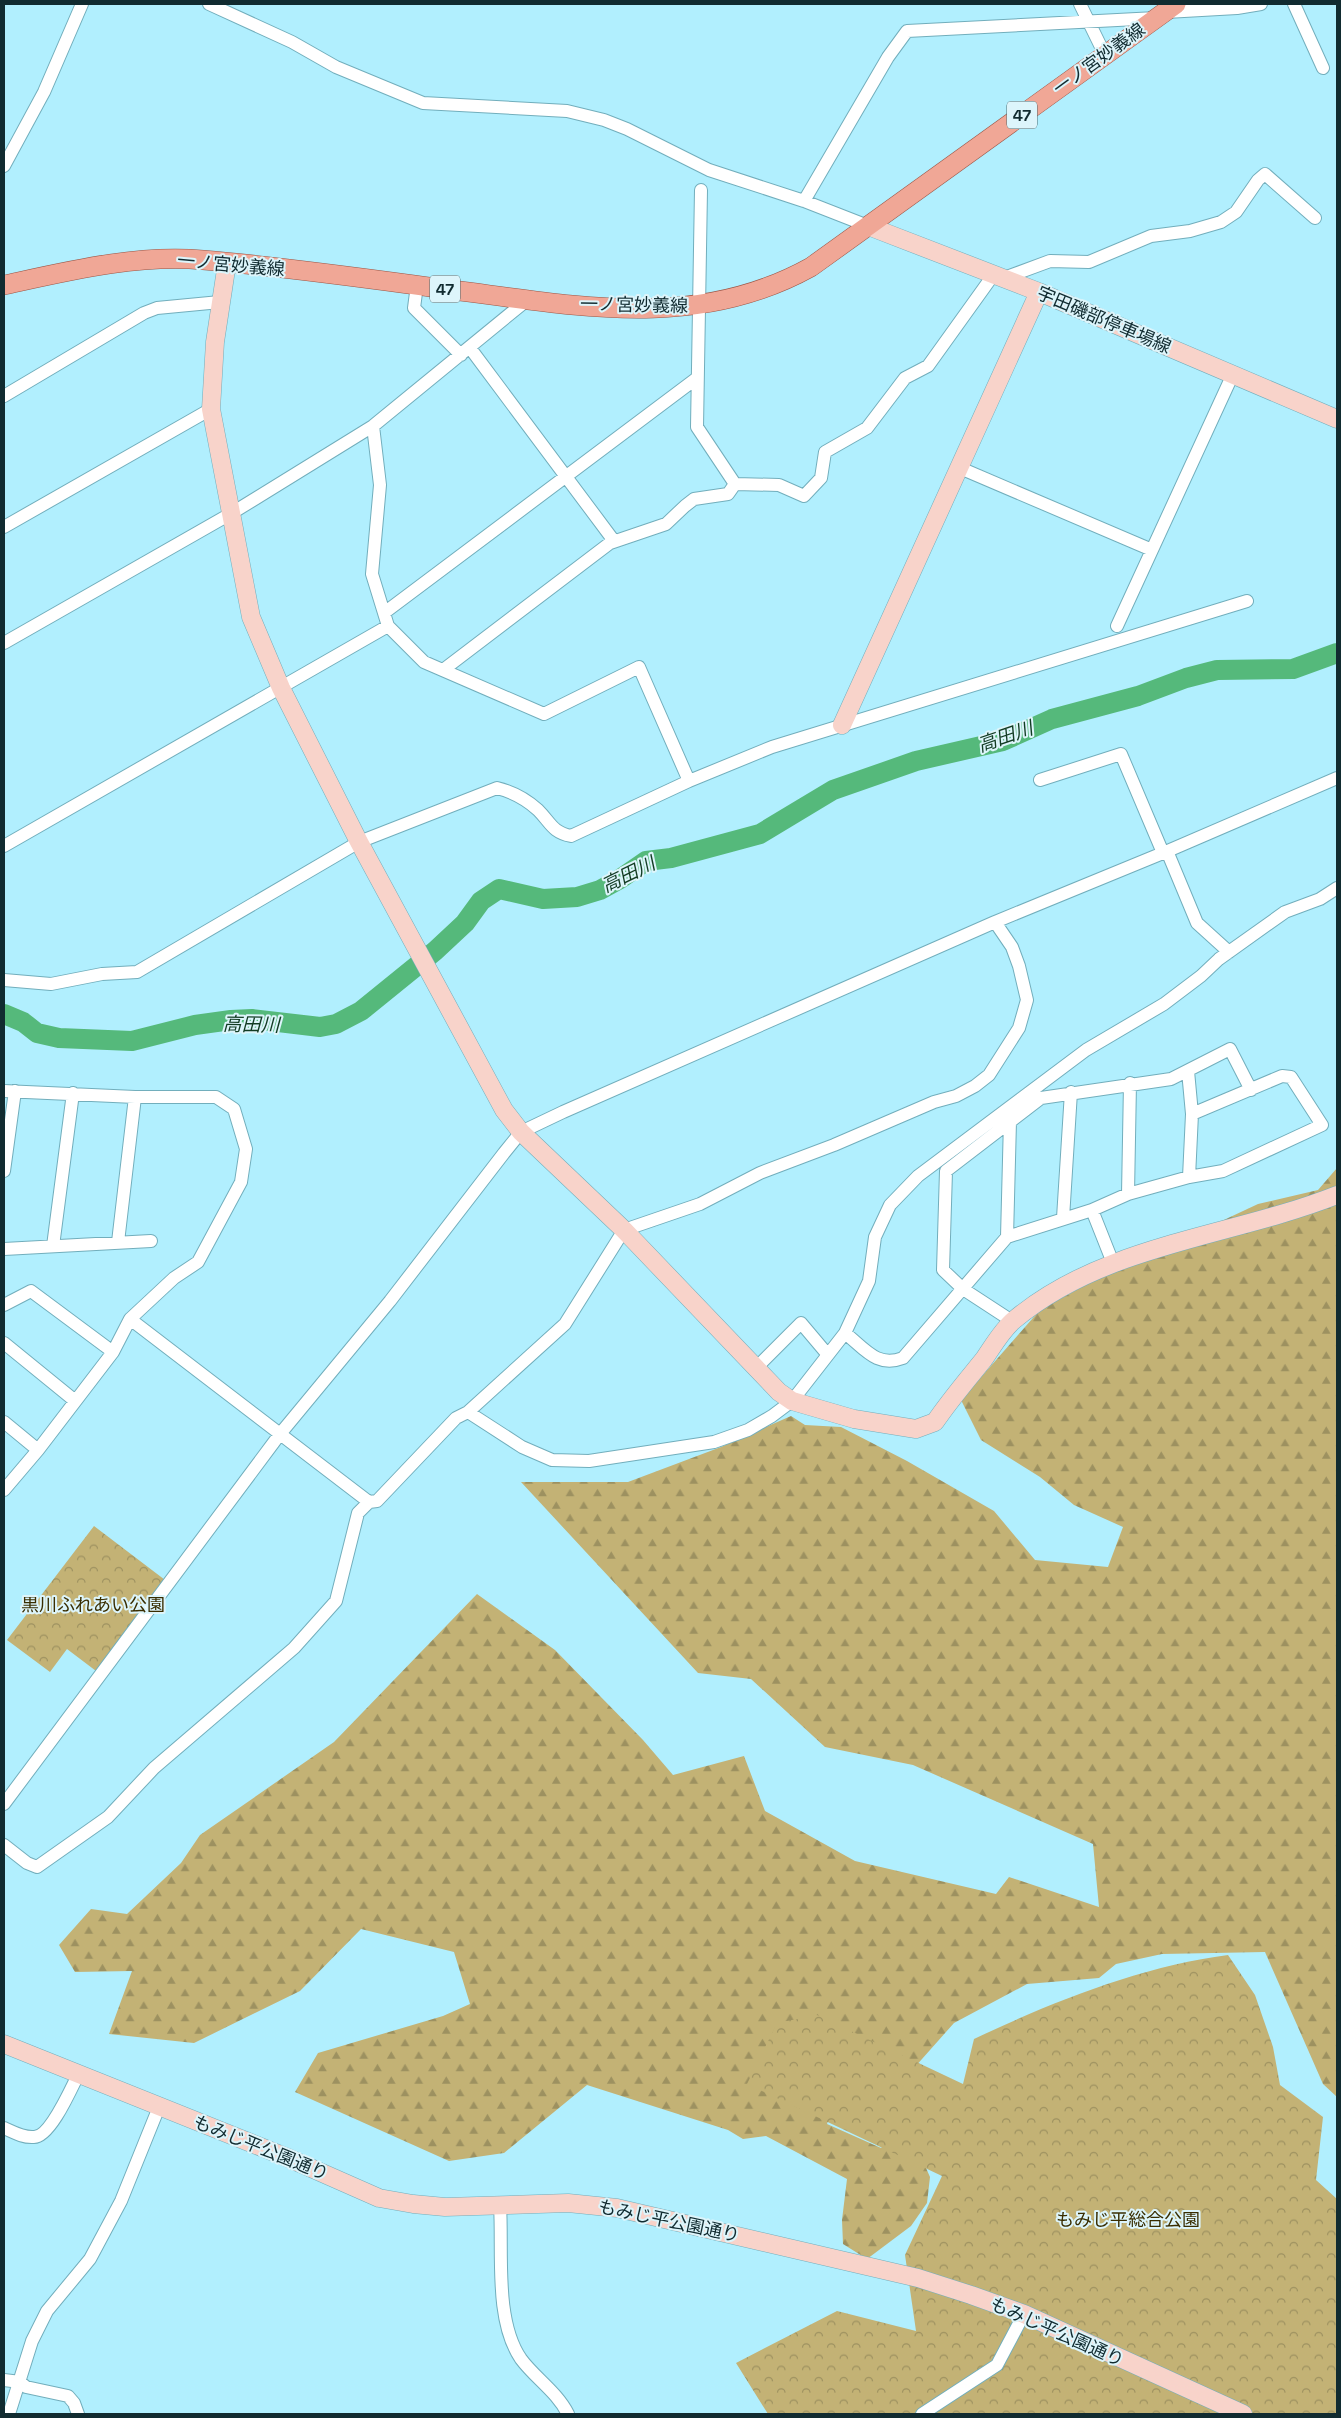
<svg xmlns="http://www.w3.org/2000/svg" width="1341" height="2418" viewBox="0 0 1341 2418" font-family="'Space Grotesk','Noto Sans JP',sans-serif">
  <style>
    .forest { fill: url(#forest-firs) }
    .park { fill: url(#park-crowns) }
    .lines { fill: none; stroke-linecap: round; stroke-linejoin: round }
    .river { stroke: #55b97b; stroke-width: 20 }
    .street-casing { stroke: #72aebc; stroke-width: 14 }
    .secondary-casing { stroke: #72aebc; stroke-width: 19 }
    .primary-casing { stroke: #9b5545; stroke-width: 20 }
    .street { stroke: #fff; stroke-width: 12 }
    .secondary { stroke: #f8d3ca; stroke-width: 18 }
    .primary { stroke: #f0a796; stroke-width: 19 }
    .labels { text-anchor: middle; stroke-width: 4; stroke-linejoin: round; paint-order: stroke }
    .shield { fill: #ddf5fb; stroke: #4e686d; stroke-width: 1 }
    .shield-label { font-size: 16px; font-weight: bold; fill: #112b30 }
    .street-label { font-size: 18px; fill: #112b30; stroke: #ddf5fb }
    .park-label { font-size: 18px; fill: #392d00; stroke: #ddf5fb }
    .water-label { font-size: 19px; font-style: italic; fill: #123b23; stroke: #ddf5fb }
  </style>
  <defs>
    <pattern id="forest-firs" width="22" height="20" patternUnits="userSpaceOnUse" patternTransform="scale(1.25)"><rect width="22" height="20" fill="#c3b275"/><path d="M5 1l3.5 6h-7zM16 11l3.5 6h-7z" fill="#9d9160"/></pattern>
    <pattern id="park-crowns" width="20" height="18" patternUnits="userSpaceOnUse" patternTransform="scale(1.25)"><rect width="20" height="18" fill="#c3b275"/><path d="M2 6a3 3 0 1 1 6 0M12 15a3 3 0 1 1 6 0" fill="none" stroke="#9d9160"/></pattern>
  </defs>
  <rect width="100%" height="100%" fill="#b1effe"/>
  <path class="forest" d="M1337,1168V2097L1323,2084L1265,1952L1162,1954L1116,1964L1099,1978L1027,1984L954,2023L914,2068L835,2100L827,2124L881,2148L893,2137L918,2150L930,2177L927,2203L911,2226L867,2259L843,2244L842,2220L847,2179L766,2136L743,2139L728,2130L587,2085L504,2153L449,2161L295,2092L318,2053L443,2016L470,2004L454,1952L361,1929L300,1991L194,2043L109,2034L132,1971L75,1972L59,1945L91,1909L127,1914L181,1863L200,1835L334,1742L477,1594L555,1650L643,1740L673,1775L744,1756L765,1811L855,1861L996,1894L1009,1877L1099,1907L1093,1844L913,1765L825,1747L751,1679L698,1673L521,1482H628L721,1447L791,1416L805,1425L841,1427L907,1461L994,1511L1035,1560L1108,1567L1123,1527L1074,1505L1040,1477L981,1440L961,1400L1040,1310L1089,1283L1258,1204L1318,1190Z"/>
  <path class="park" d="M94,1526L169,1583L100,1674L67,1649L50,1672L7,1640Z
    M1228,1955L1255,1995L1273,2047L1280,2085L1323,2117L1316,2180L1337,2199V2414H768L736,2363L837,2311L916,2331L905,2255L942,2176L747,2084L777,2023L817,2015L963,2084L974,2039C1052,2002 1142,1966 1228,1955Z"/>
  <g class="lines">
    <path class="river" d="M4,1014L23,1022L37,1033L59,1038L132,1041L195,1025L231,1020L252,1019L320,1027L336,1024L361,1011L435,951L465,923L481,901L499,889L543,899L577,897L600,890L620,879L646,861L671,858L760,834L833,790L916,761L1003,741L1052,719L1138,696L1186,678L1217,670L1293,669L1337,653"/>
    <defs>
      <path id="street" d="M209,4L292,42L336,67L423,103L567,111L604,120L627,129L709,170L804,201L868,226
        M1080,4L1105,55
        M1294,4L1323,68
        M1166,12L1237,8L1261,4
        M4,166L44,92L82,4
        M804,201L888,57L907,31L1156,18
        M1004,278L1050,261L1089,262L1151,236L1190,231L1221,222L1236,212L1258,180L1265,174L1315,218
        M417,285L414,308L461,355
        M470,348L614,541
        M4,396L144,313L157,308L220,302
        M373,426L380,485L372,574L388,626L424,662L544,714L639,667L689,781
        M960,468L1152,550
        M735,484L779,485L804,496L821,478L825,452L867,428L905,378L928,366L994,274
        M4,527L211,409
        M384,613L697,378
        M1117,626L1233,374
        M4,643L232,513L373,426L527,300
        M443,670L610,543L666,524L685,506L694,499L728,494L735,484L697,427L701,190
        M1040,780L1121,754L1163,853
        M4,846L388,626
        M1167,851L1197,923L1229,952
        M4,980L51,984L102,974L137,972L359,842L497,788C513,792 526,799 538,810C551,823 552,832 571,836L689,781L772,747L1247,601
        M1188,1071L1192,1114
        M4,1091L135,1097H216L234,1109L246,1149L241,1182L198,1262L174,1278L130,1319
        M4,1171L15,1091
        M1128,1194L1130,1083
        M1092,1210L1113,1263
        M1063,1218L1071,1092
        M1007,1237L1010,1121
        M118,1242L135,1097
        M53,1246L73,1093
        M4,1249L151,1241
        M4,1305L31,1291L113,1352
        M1012,1321L963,1289L943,1270L946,1171L1041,1098L1171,1079L1230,1049L1251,1090
        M845,1333C865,1349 877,1368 903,1358L1007,1237L1092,1210L1128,1194L1189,1177L1223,1171L1322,1125L1291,1077L1282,1076L1192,1114L1189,1177
        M4,1343L74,1400
        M756,1368L801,1323L828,1355
        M468,1412L522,1447L552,1460L589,1461L714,1442L748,1430L772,1416L792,1401L845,1333L869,1281L875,1237L890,1205L918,1176L1086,1050L1164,1004L1201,976L1219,959L1285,912L1320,899L1337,888
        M4,1422L38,1450
        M4,1490L38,1450L113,1352L130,1319L369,1502
        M4,1804L280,1434L390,1301L504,1153L521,1132L563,1112L995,922L1163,853L1337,778
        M4,1845L27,1863L37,1867L108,1817L154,1768L294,1648L336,1601L358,1513L369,1502L377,1501L456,1418L468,1412L565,1324L624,1230L700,1204L760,1173L834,1145L934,1102L956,1096L975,1086L989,1075L1019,1028L1027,1000L1019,966L1012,947L995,922
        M4,2128C13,2132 23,2138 34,2137C50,2137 71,2089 78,2075
        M500,2205C503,2251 494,2320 521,2359C535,2378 557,2392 568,2414
        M4,2380L20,2382L26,2387L68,2396L74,2403L78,2414
        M9,2414L32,2341L47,2311L90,2259L121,2201L159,2107
        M922,2414L997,2365L1024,2314"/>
      <path id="secondary" d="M868,226L1039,292L1337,419
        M227,263L215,342L211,409L251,617L281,688L359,842L504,1110L521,1132L624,1230L779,1392L792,1401L854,1419L916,1429L935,1422C950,1400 967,1380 984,1359C993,1346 1002,1330 1014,1320C1104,1244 1231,1237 1337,1195
        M842,725L1039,292
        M4,2044L286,2157L379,2198L413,2204L445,2207L568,2203L617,2208L918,2278L971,2295L1024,2314L1243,2414"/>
      <path id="primary" d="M4,285C68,271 137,254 203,260C287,267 370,279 453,290C577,306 696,331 811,267L1176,4"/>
    </defs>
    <use href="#street" class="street-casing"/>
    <use href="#secondary" class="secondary-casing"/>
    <use href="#primary" class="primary-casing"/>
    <use href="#street" class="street"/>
    <use href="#secondary" class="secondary"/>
    <use href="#primary" class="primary"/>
  </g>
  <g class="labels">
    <g class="shield">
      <rect x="1007" y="101.5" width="30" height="27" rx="4"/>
      <rect x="430" y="275.5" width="30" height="27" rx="4"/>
    </g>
    <g class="shield-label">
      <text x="1022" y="121">47</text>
      <text x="445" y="295">47</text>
    </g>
    <g class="street-label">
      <text transform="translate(1099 59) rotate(-36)" y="6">一ノ宮妙義線</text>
      <text transform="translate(231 265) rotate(5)" y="6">一ノ宮妙義線</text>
      <text transform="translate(634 305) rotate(1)" y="6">一ノ宮妙義線</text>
      <text transform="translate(1104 320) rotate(23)" y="6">宇田磯部停車場線</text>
      <text transform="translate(261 2148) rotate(22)" y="6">もみじ平公園通り</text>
      <text transform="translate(669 2221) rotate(12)" y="6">もみじ平公園通り</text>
      <text transform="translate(1057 2332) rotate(24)" y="6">もみじ平公園通り</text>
    </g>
    <g class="park-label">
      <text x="93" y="1611">黒川ふれあい公園</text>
      <text x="1128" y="2226">もみじ平総合公園</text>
    </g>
    <g class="water-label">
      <text transform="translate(1005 736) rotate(-19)" y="7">高田川</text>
      <text transform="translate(628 874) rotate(-26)" y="7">高田川</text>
      <text transform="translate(251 1024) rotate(1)" y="7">高田川</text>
    </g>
  </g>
  <rect width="1341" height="2418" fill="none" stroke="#112b30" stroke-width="10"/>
</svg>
